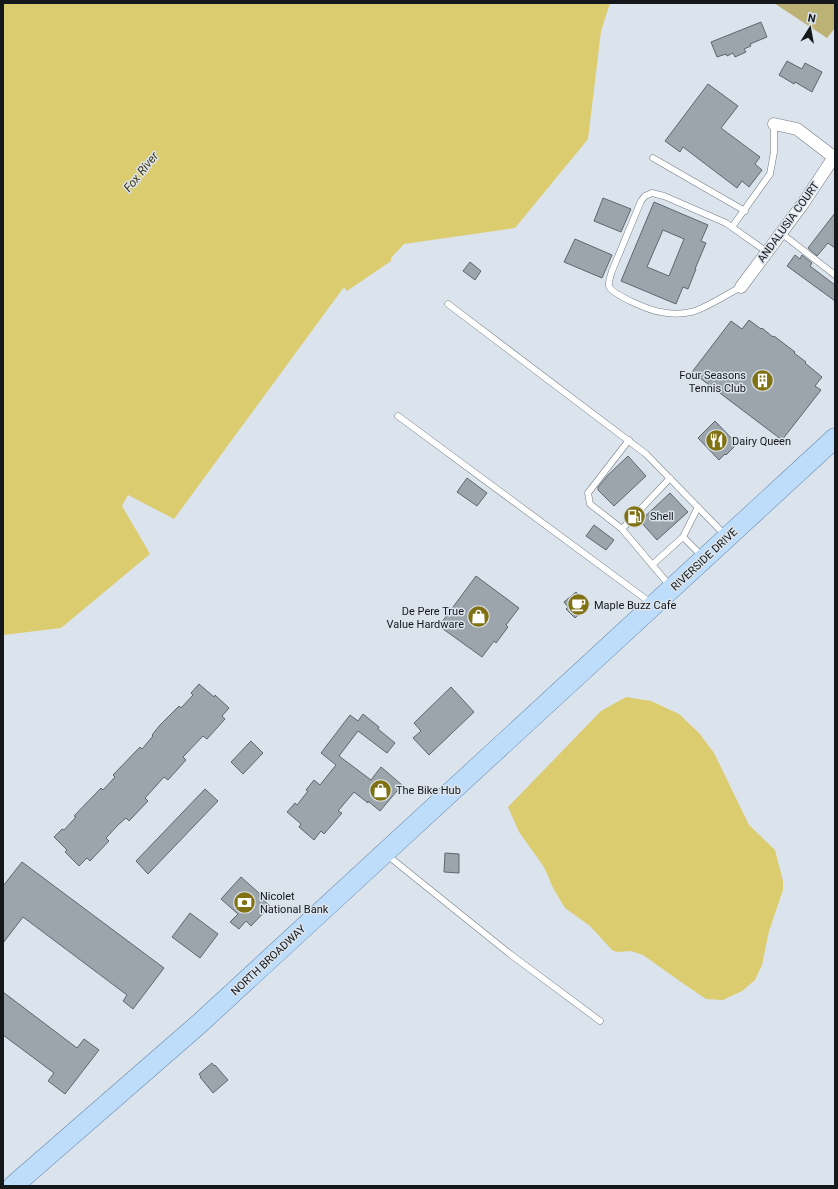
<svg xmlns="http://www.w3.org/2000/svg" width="838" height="1189" viewBox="0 0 838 1189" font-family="Roboto,sans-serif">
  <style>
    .green { fill: #bcb275 }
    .water { fill: #dccc70 }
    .building { fill: #9ca4ac; stroke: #5f666e; fill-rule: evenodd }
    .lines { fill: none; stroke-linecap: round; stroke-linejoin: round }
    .lane-casing { stroke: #747c84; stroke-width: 7 }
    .street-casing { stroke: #747c84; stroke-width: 13 }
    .primary-casing { stroke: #6789ab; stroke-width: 21 }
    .lane { stroke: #fff; stroke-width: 6 }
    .street { stroke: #fff; stroke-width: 12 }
    .primary { stroke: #beddfb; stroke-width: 20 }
    .labels { text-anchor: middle; stroke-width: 3; stroke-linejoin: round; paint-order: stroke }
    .street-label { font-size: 11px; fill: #15181b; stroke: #dbe3ec }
    .poi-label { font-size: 11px; fill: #15181b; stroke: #dbe3ec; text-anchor: start }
    .water-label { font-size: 12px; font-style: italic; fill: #413a12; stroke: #dbe3ec }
  </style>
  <rect width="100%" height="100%" fill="#dbe3ec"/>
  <path class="green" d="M774,3H835V28L827,38Z"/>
  <path class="water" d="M3,3H610L601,31L588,139L515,228L404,244L391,258V261L347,291L344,287L174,519L128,495L122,506L150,554L61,628L3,635Z
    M626,697L651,701L679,714L699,733L714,753L749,825L775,850L783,881V890L769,931L762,965L755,980L742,991L723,1000L706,999L681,982L643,955L631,951L617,952L612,950L590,926L565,908L553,888L544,867L519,832L508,807L601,711Z"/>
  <path class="building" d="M761,22L767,37L750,44L751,46L744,49L746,52L735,57L733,53L727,56L726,54L717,57L711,42Z
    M787,61L802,69L805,63L822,72L812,92L795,82L794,84L779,75Z
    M708,84L738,106L721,128L760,157L755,164L762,170L749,187L742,181L737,188L683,147L680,152L665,141Z
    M603,198L631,209L621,232L594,221Z
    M654,202L708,225L701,241L706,243L695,269H696L688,289L683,287L676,304L621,281ZM663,230L684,239L669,276L647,267Z
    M835,213V248L828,243L817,256L808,248Z
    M575,239L612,255L602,278L564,262Z
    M795,255L800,259L802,255L812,263L810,266L835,285V301L787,266Z
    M470,262L481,271L475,280L463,271Z
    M749,320L761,329L762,328L773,337L774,336L795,352L794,353L806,362L805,363L822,377L815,386L821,390L782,440L692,372L731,321L742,329Z
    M715,421L737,444L726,455L725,454L719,460L698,438Z
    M628,456L646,476L614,506L598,490V487L608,475Z
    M467,478L487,493L477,506L457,492Z
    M670,493L688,512L657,540L640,521Z
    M594,525L614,540L606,550L586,536Z
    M476,576L519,608L506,625L508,627L496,643L494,641L482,657L439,626Z
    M576,592L580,596L581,594L590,604L575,618L566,609L568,607L564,602Z
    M199,684L214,697L215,695L229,708L222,716L225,719L207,739L203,736L183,757L186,760L168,780L164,777L145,798L148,801L129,821L126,818L118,825L106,838L109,841L90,861L87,858L79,866L65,852L67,850L54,837L62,829L64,830L76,817L74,816L101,788L103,790L115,777L113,775L140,747L142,749L153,736L152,735L160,725L179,706L181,708L193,695L191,693Z
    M451,687L474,712L429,755L413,738L421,731L414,723Z
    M363,714L379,727L378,729L395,743L387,753L358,731L339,756L371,780L381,767L402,785L380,811L368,801V803L354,792L338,811L342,813L324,834L321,831L314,840L299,827L301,824L287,812L295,803L297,805L308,791L306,790L314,780L320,785L336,765L321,753L350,715L358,721Z
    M251,741L263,753L243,774L231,762Z
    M205,789L218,801L148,874L136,861Z
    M445,853L459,854V873L444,872Z
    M22,862L164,968L133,1009L123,1001L127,995L23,917L3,943V886Z
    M241,877L260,894L259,896L270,906L251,926L246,921L239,929L230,922L238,914L221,899Z
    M190,913L218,934L200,958L172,937Z
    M3,992L77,1048L84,1039L99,1050L65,1094L48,1081L54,1073L3,1035Z
    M212,1063L214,1066L215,1065L228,1080L213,1093L200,1077H201L199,1074Z"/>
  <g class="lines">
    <defs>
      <path id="lane" d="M653,158L745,211
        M732,227L770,174L774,152V124
        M781,233L835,275
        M741,287C729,293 703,310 691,312C682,314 670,314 661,312C651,311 612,295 609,286C608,281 611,275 612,271L641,201L645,196L652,193L664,196L726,223L767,252
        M448,304L646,454L725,535
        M398,416L651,603
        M629,440L588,493L590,504L622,529L670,586
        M622,529L670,478
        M683,537L698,507
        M652,565L683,537L703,557
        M387,855L510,954L600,1021"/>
      <path id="street" d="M774,124L797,129L835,158
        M741,287L802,205L834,157"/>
      <path id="primary" d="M13,1186L199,1024L835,438"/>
    </defs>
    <use href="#lane" class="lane-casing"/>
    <use href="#street" class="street-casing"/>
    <use href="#primary" class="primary-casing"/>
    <use href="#lane" class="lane"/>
    <use href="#street" class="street"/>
    <use href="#primary" class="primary"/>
  </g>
  <defs>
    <symbol id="building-disc" viewBox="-11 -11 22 22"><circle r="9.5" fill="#807213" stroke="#dbe3ec"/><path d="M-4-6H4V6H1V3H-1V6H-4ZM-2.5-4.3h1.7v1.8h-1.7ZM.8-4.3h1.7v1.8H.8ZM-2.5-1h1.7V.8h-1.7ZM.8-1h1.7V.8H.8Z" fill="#fff"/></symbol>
    <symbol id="restaurant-disc" viewBox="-11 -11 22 22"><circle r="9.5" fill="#807213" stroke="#dbe3ec"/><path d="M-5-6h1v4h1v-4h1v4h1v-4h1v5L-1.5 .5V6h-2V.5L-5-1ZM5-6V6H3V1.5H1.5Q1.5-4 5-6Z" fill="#fff"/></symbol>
    <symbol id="fuel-disc" viewBox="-11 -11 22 22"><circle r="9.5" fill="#807213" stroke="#dbe3ec"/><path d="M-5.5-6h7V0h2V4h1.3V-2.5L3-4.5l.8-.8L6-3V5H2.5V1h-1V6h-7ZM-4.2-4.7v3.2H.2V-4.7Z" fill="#fff"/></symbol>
    <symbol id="cafe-disc" viewBox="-11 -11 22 22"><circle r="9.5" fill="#807213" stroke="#dbe3ec"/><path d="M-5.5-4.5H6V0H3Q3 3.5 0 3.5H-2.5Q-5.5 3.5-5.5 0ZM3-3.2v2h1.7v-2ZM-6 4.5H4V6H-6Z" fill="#fff"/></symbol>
    <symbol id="shop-disc" viewBox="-11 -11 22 22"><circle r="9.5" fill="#807213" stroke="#dbe3ec"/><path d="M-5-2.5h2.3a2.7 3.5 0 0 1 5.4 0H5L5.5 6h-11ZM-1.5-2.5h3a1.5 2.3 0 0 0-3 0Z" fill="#fff"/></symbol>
    <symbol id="bank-disc" viewBox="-11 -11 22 22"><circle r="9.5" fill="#807213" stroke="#dbe3ec"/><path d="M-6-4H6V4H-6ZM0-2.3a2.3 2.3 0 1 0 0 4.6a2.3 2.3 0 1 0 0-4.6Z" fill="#fff"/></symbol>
  </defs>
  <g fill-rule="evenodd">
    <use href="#building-disc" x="750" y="368" width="25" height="25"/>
    <use href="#restaurant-disc" x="704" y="428" width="25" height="25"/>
    <use href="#fuel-disc" x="622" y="504" width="25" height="25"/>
    <use href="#cafe-disc" x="566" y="592" width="25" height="25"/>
    <use href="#shop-disc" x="466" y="604" width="25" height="25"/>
    <use href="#shop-disc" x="368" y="778" width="25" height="25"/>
    <use href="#bank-disc" x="232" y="890" width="25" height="25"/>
  </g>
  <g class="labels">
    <g class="street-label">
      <text transform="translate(788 222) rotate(-54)" y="4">ANDALUSIA COURT</text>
      <text transform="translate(704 559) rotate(-43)" y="4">RIVERSIDE DRIVE</text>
      <text transform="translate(268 960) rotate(-43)" y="4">NORTH BROADWAY</text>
    </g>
    <g class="poi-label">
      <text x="746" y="379" text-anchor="end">Four Seasons<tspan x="746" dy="13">Tennis Club</tspan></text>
      <text x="732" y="445">Dairy Queen</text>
      <text x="650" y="520">Shell</text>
      <text x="594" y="609">Maple Buzz Cafe</text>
      <text x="464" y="615" text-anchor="end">De Pere True<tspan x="464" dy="13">Value Hardware</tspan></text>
      <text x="396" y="794">The Bike Hub</text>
      <text x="260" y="900">Nicolet<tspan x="260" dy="13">National Bank</tspan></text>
    </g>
    <g class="water-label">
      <text transform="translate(141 172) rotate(-51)" y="4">Fox River</text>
    </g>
  </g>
  <rect width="838" height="1189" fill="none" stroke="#15181b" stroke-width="8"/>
  <g transform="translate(810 28) rotate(11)" stroke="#dbe3ec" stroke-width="3" paint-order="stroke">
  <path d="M0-3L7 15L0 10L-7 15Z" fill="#15181b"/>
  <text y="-6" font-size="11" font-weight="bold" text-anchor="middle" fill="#15181b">N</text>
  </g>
</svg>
